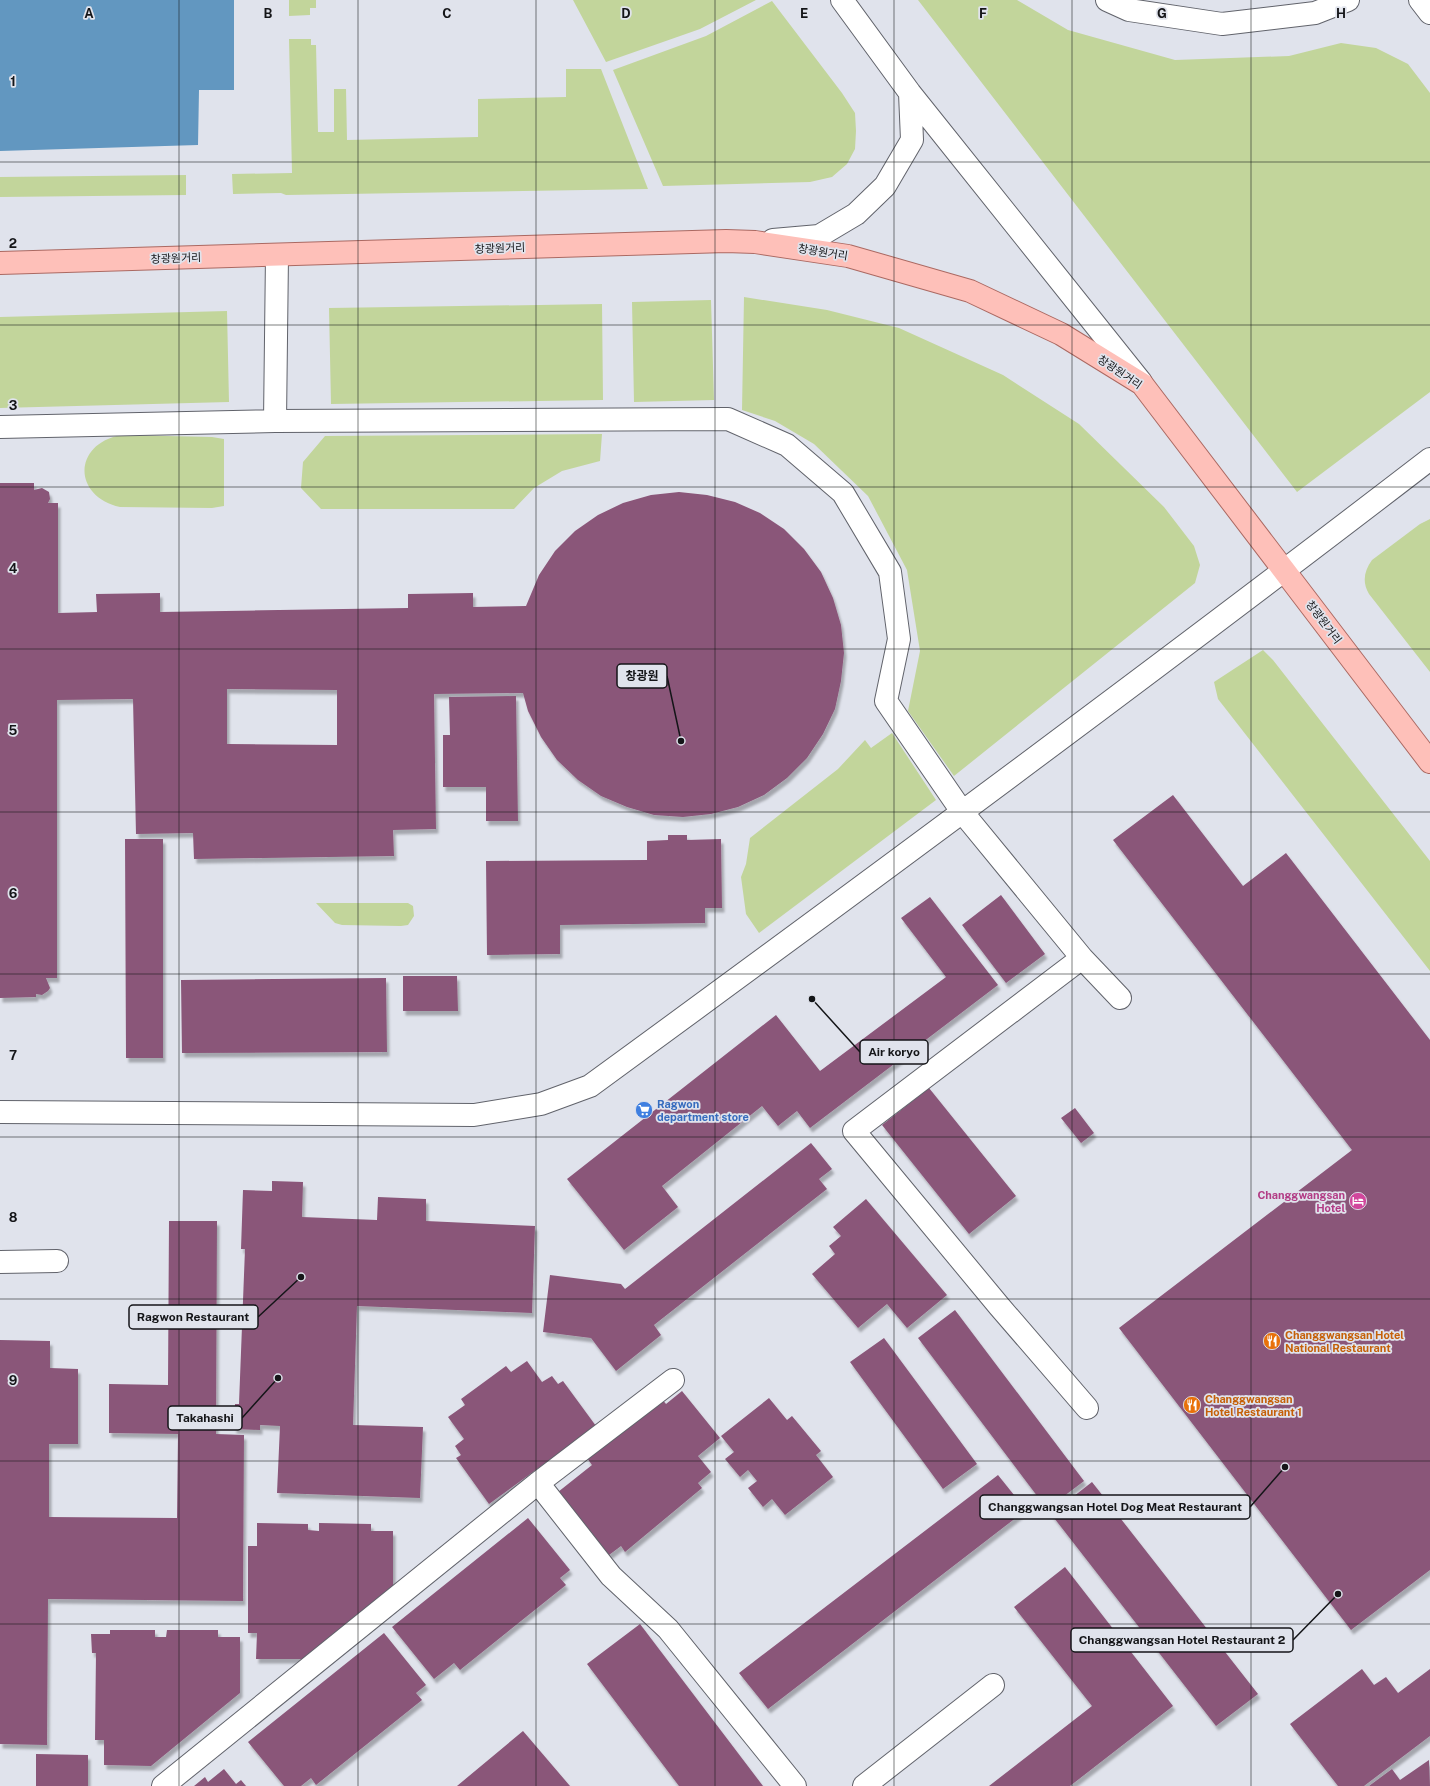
<svg xmlns="http://www.w3.org/2000/svg" width="1430" height="1786" viewBox="0 0 1430 1786" font-family="'Public Sans','Noto Sans KR',sans-serif">
  <style>
    .green { fill: #c2d59b }
    .water { fill: #6297c0 }
    .building { fill: #8a5679; fill-rule: evenodd; filter: url(#shadow) }
    .lines { fill: none; stroke-linecap: round; stroke-linejoin: round }
    .minor-casing { stroke: #61636b; stroke-width: 24 }
    .major-casing { stroke: #ab6962; stroke-width: 24 }
    .minor { stroke: #fff; stroke-width: 22 }
    .major { stroke: #fec0b9; stroke-width: 22 }
    .grid { fill: none; stroke: #141518; stroke-width: 1; stroke-opacity: 0.55 }
    .labels { text-anchor: middle; stroke-width: 3.5; stroke-linejoin: round; paint-order: stroke }
    .street-label { font-size: 11px; fill: #141518; stroke: #e0e3ec }
    .shop-label { font-size: 11px; font-weight: bold; fill: #366cbe; stroke: #e0e3ec; text-anchor: start }
    .hotel-label { font-size: 11px; font-weight: bold; fill: #b23c85; stroke: #e0e3ec; text-anchor: end }
    .food-label { font-size: 11px; font-weight: bold; fill: #c56008; stroke: #e0e3ec; text-anchor: start }
    .grid-label { font-size: 13px; text-anchor: middle; font-weight: bold; fill: #141518; stroke: #e0e3ec; stroke-width: 3.5; stroke-linejoin: round; paint-order: stroke }
    .leader { fill: none; stroke: #141518; stroke-width: 1.5 }
    .callout-dot { fill: #141518; stroke: #e0e3ec; stroke-width: 1.5 }
    .callout { fill: #e0e3ec; stroke: #141518; stroke-width: 1.5 }
    .callout-label { font-size: 12px; text-anchor: middle; font-weight: bold; fill: #141518 }
  </style>
  <defs>
    <filter id="shadow"><feDropShadow dx="2.5" dy="4.5" stdDeviation="1" flood-color="#0004"/></filter>
  </defs>
  <rect width="100%" height="100%" fill="#e0e3ec"/>
  <path class="green" d="M289,0H316V8H310V15L289,16Z
    M573,0H756L700,29L606,62Z
    M918,0H1017L1068,30L1175,60L1289,56L1341,43L1376,48L1408,64L1430,93V392L1297,492Z
    M772,1L842,93L855,113L856,131L855,149L847,164L832,177L810,182L663,186L613,70L706,36Z
    M289,39H311V45H316L318,132H334V89H346L347,140L478,137V99L566,97V69H601L648,189L286,195L281,193L233,194L232,174L292,173Z
    M186,175V195L0,197V177Z
    M744,297L827,310L899,328L1003,375L1079,424L1164,507L1194,546L1200,565L1195,583L954,776L908,711L920,651L907,570L868,496L814,444L775,421L742,410Z
    M711,300L714,400L634,402L632,302Z
    M602,304L603,400L331,404L329,308Z
    M227,311L229,402L0,408V317Z
    M602,434L600,461L562,471L534,488L514,509H321L301,488L303,462L325,436Z
    M121,435L212,437L224,439V506L212,508L120,507C72,496 73,444 121,435Z
    M1430,519V672L1369,594C1362,582 1364,571 1372,560L1420,524Z
    M1263,650L1273,660L1430,861V971L1218,699L1214,682Z
    M892,733L936,800L759,933L746,914L741,877L746,864L750,838L838,769L865,740L871,748Z
    M316,903H408L413,906L414,916L408,925L401,926L342,925L335,923Z"/>
  <path class="water" d="M0,0H234V90H199L198,145L0,151Z"/>
  <path class="building" d="M0,483H34V490L42,488L49,492L50,499L48,503H58V613L97,612L96,594L160,593V612L408,608V594L473,593V607L526,606L539,575L555,551L575,531L598,515L623,503L651,495L679,492L707,495L735,502L760,513L784,529L804,549L821,572L833,598L841,625L844,653L841,681L835,709L823,734L807,758L787,778L764,795L738,807L711,814L683,817L654,815L627,807L601,796L578,780L557,760L541,737L528,711L523,693L434,694L436,829L393,830L394,856L194,859L193,833L136,834L133,699L57,700V978H46L50,988L48,991L42,995L36,994V997L0,998ZM227,689L337,690V745L227,744Z
    M516,696L518,821H486V787H443V735H450L449,697Z
    M1173,795L1243,886L1286,853L1430,1040V1570L1351,1630L1119,1328L1352,1150L1113,840Z
    M668,835H687V840L721,839L722,908H705V923L560,925V954L487,955L486,861L647,860V841L668,840Z
    M125,839H163V1058H126Z
    M1001,895L1045,954L1006,983L962,925Z
    M930,897L998,985L810,1128L797,1111L778,1126L762,1106L662,1186L678,1207L624,1250L567,1179L776,1015L820,1071L946,977L901,918Z
    M403,976H457L458,1011H403Z
    M386,978L387,1052L182,1053L181,980Z
    M929,1088L1016,1196L969,1234L882,1125Z
    M1075,1108L1094,1133L1081,1143L1061,1118Z
    M811,1143L832,1169L819,1179L827,1189L654,1325L661,1335L616,1371L591,1338L543,1332L550,1275L621,1284L625,1289Z
    M272,1181L303,1182L302,1217L377,1220L378,1197L426,1199V1221L535,1226L532,1313L357,1306L353,1425L423,1427L420,1498L277,1493L280,1426L260,1425V1430L234,1429L235,1404H239L245,1249H241L243,1190L272,1191Z
    M866,1199L947,1295L907,1328L887,1304L858,1328L812,1274L835,1254L829,1246L841,1236L833,1227Z
    M169,1221H217L216,1434L244,1435L243,1601L48,1599L47,1745L0,1744V1340L50,1341V1368L78,1369V1444H49V1517L177,1518L178,1434L109,1433V1384L168,1385Z
    M955,1310L1084,1481L1047,1509L918,1338Z
    M884,1338L977,1464L943,1489L850,1362Z
    M527,1361L542,1382L552,1376L558,1384L563,1381L596,1426L489,1504L456,1458L461,1455L455,1446L464,1439L448,1417L465,1405L461,1399L506,1366L511,1372Z
    M682,1391L720,1438L698,1456L711,1472L698,1483L702,1488L625,1552L621,1546L609,1555L558,1492L592,1465L587,1458L661,1398L666,1404Z
    M769,1398L787,1420L792,1416L821,1451L816,1455L833,1477L785,1515L772,1499L763,1507L748,1488L757,1481L748,1470L740,1477L725,1459L734,1452L721,1436Z
    M998,1475L1026,1510L768,1709L739,1673Z
    M1092,1482L1258,1694L1216,1726L1051,1514Z
    M528,1518L570,1570L560,1578L566,1585L460,1670L454,1663L434,1679L392,1627Z
    M257,1523L308,1524V1530L319,1531V1523L371,1524V1531H393V1587L304,1659H256L257,1633H248V1546H257Z
    M1065,1567L1173,1706L1070,1786H989L1092,1706L1014,1607Z
    M640,1624L763,1786H679L587,1664Z
    M110,1630H155V1637H166L167,1630H218V1637H240V1693L151,1766L104,1765V1740H95L96,1653H92L91,1634H110Z
    M384,1633L426,1685L416,1693L422,1700L316,1785L311,1778L301,1786H284L248,1742Z
    M1362,1669L1374,1685L1386,1677L1398,1693L1430,1669V1736L1364,1786H1338L1290,1724Z
    M523,1731L570,1786H457Z
    M36,1754L88,1755V1786H36Z
    M1429,1760L1430,1786H1369L1392,1769L1400,1780Z
    M224,1769L236,1784L241,1780L246,1786H194L205,1777L208,1782Z"/>
  <g class="lines">
    <defs>
      <path id="minor" d="M842,0L910,93L1141,382
        M1107,0L1129,10L1222,24L1315,13L1348,0
        M1420,0L1430,13
        M773,240L819,236L856,214L885,186L912,140L910,93
        M275,421L277,255
        M0,427L275,421L728,419L787,445L843,493L890,572L899,639L886,701L963,813L1082,958L854,1131L999,1306L1087,1408
        M1082,958L1120,998
        M0,1112L474,1115L541,1104L590,1086C872,880 1153,672 1430,459
        M0,1262L57,1261
        M538,1483L611,1576L668,1629L795,1786
        M163,1786L538,1483L673,1380
        M864,1786L993,1685"/>
      <path id="major" d="M0,263L726,241L755,242L848,256L970,291L1061,334L1142,384L1430,762"/>
    </defs>
    <use href="#minor" class="minor-casing"/>
    <use href="#major" class="major-casing"/>
    <use href="#minor" class="minor"/>
    <use href="#major" class="major"/>
  </g>
  <path class="grid" d="M179,0V1786M358,0V1786M536,0V1786M715,0V1786M894,0V1786M1072,0V1786M1251,0V1786M0,162H1430M0,325H1430M0,487H1430M0,649H1430M0,812H1430M0,974H1430M0,1137H1430M0,1299H1430M0,1461H1430M0,1624H1430"/>
  <defs>
    <symbol id="supermarket-disc" viewBox="-11 -11 22 22"><circle r="9.5" fill="#3f7fe0" stroke="#e0e3ec"/><path d="M-6-5.5h2.5l.6 2H6L4.5 2H-2.5L-4.4-4H-6ZM-1.5 3.2a1.3 1.3 0 1 0 .1 0ZM3 3.2a1.3 1.3 0 1 0 .1 0Z" fill="#fff"/></symbol>
    <symbol id="hotel-disc" viewBox="-11 -11 22 22"><circle r="9.5" fill="#d1479c" stroke="#e0e3ec"/><path d="M-6-4.5h1.5V1H6V5H4.5V3h-9V5H-6ZM-4 0a1.8 1.8 0 1 1 3.6 0ZM.5 0V-2.5h3Q6-2.5 6 0Z" fill="#fff"/></symbol>
    <symbol id="restaurant-disc" viewBox="-11 -11 22 22"><circle r="9.5" fill="#e8710a" stroke="#e0e3ec"/><path d="M-5-6h1v4h1v-4h1v4h1v-4h1v5L-1.5 .5V6h-2V.5L-5-1ZM5-6V6H3V1.5H1.5Q1.5-4 5-6Z" fill="#fff"/></symbol>
  </defs>
  <g fill-rule="evenodd">
    <use href="#supermarket-disc" x="634" y="1100" width="20" height="20"/>
    <use href="#hotel-disc" x="1348" y="1191" width="20" height="20"/>
    <use href="#restaurant-disc" x="1262" y="1331" width="20" height="20"/>
    <use href="#restaurant-disc" x="1182" y="1395" width="20" height="20"/>
  </g>
  <g class="labels">
    <g class="street-label">
      <text transform="translate(500 248) rotate(-2)" y="4">창광원거리</text>
      <text transform="translate(823 252) rotate(9)" y="4">창광원거리</text>
      <text transform="translate(176 258) rotate(-2)" y="4">창광원거리</text>
      <text transform="translate(1120 372) rotate(34)" y="4">창광원거리</text>
      <text transform="translate(1324 622) rotate(53)" y="4">창광원거리</text>
    </g>
    <g class="shop-label">
      <text x="657" y="1108">Ragwon<tspan x="657" dy="13">department store</tspan></text>
    </g>
    <g class="hotel-label">
      <text x="1345" y="1199">Changgwangsan<tspan x="1345" dy="13">Hotel</tspan></text>
    </g>
    <g class="food-label">
      <text x="1285" y="1339">Changgwangsan Hotel<tspan x="1285" dy="13">National Restaurant</tspan></text>
      <text x="1205" y="1403">Changgwangsan<tspan x="1205" dy="13">Hotel Restaurant 1</tspan></text>
    </g>
  </g>
  <g class="grid-label">
    <text x="89" y="18">A</text>
    <text x="268" y="18">B</text>
    <text x="447" y="18">C</text>
    <text x="626" y="18">D</text>
    <text x="804" y="18">E</text>
    <text x="983" y="18">F</text>
    <text x="1162" y="18">G</text>
    <text x="1341" y="18">H</text>
    <text x="13" y="86">1</text>
    <text x="13" y="248">2</text>
    <text x="13" y="410">3</text>
    <text x="13" y="573">4</text>
    <text x="13" y="735">5</text>
    <text x="13" y="898">6</text>
    <text x="13" y="1060">7</text>
    <text x="13" y="1222">8</text>
    <text x="13" y="1385">9</text>
  </g>
  <path class="leader" d="M681 741L667 676M812 999L860 1052M301 1277L258 1317M278 1378L242 1418M1285 1467L1250 1507M1338 1594L1293 1640"/>
  <g class="callout-dot">
    <circle cx="681" cy="741" r="4"/>
    <circle cx="812" cy="999" r="4"/>
    <circle cx="301" cy="1277" r="4"/>
    <circle cx="278" cy="1378" r="4"/>
    <circle cx="1285" cy="1467" r="4"/>
    <circle cx="1338" cy="1594" r="4"/>
  </g>
  <g class="callout">
    <rect x="617" y="664" width="50" height="24" rx="4"/>
    <rect x="860" y="1040" width="68" height="24" rx="4"/>
    <rect x="129" y="1305" width="129" height="24" rx="4"/>
    <rect x="168" y="1406" width="74" height="24" rx="4"/>
    <rect x="980" y="1495" width="270" height="24" rx="4"/>
    <rect x="1071" y="1628" width="222" height="24" rx="4"/>
  </g>
  <g class="callout-label">
    <text x="642" y="680">창광원</text>
    <text x="894" y="1056">Air koryo</text>
    <text x="193" y="1321">Ragwon Restaurant</text>
    <text x="205" y="1422">Takahashi</text>
    <text x="1115" y="1511">Changgwangsan Hotel Dog Meat Restaurant</text>
    <text x="1182" y="1644">Changgwangsan Hotel Restaurant 2</text>
  </g>
</svg>
